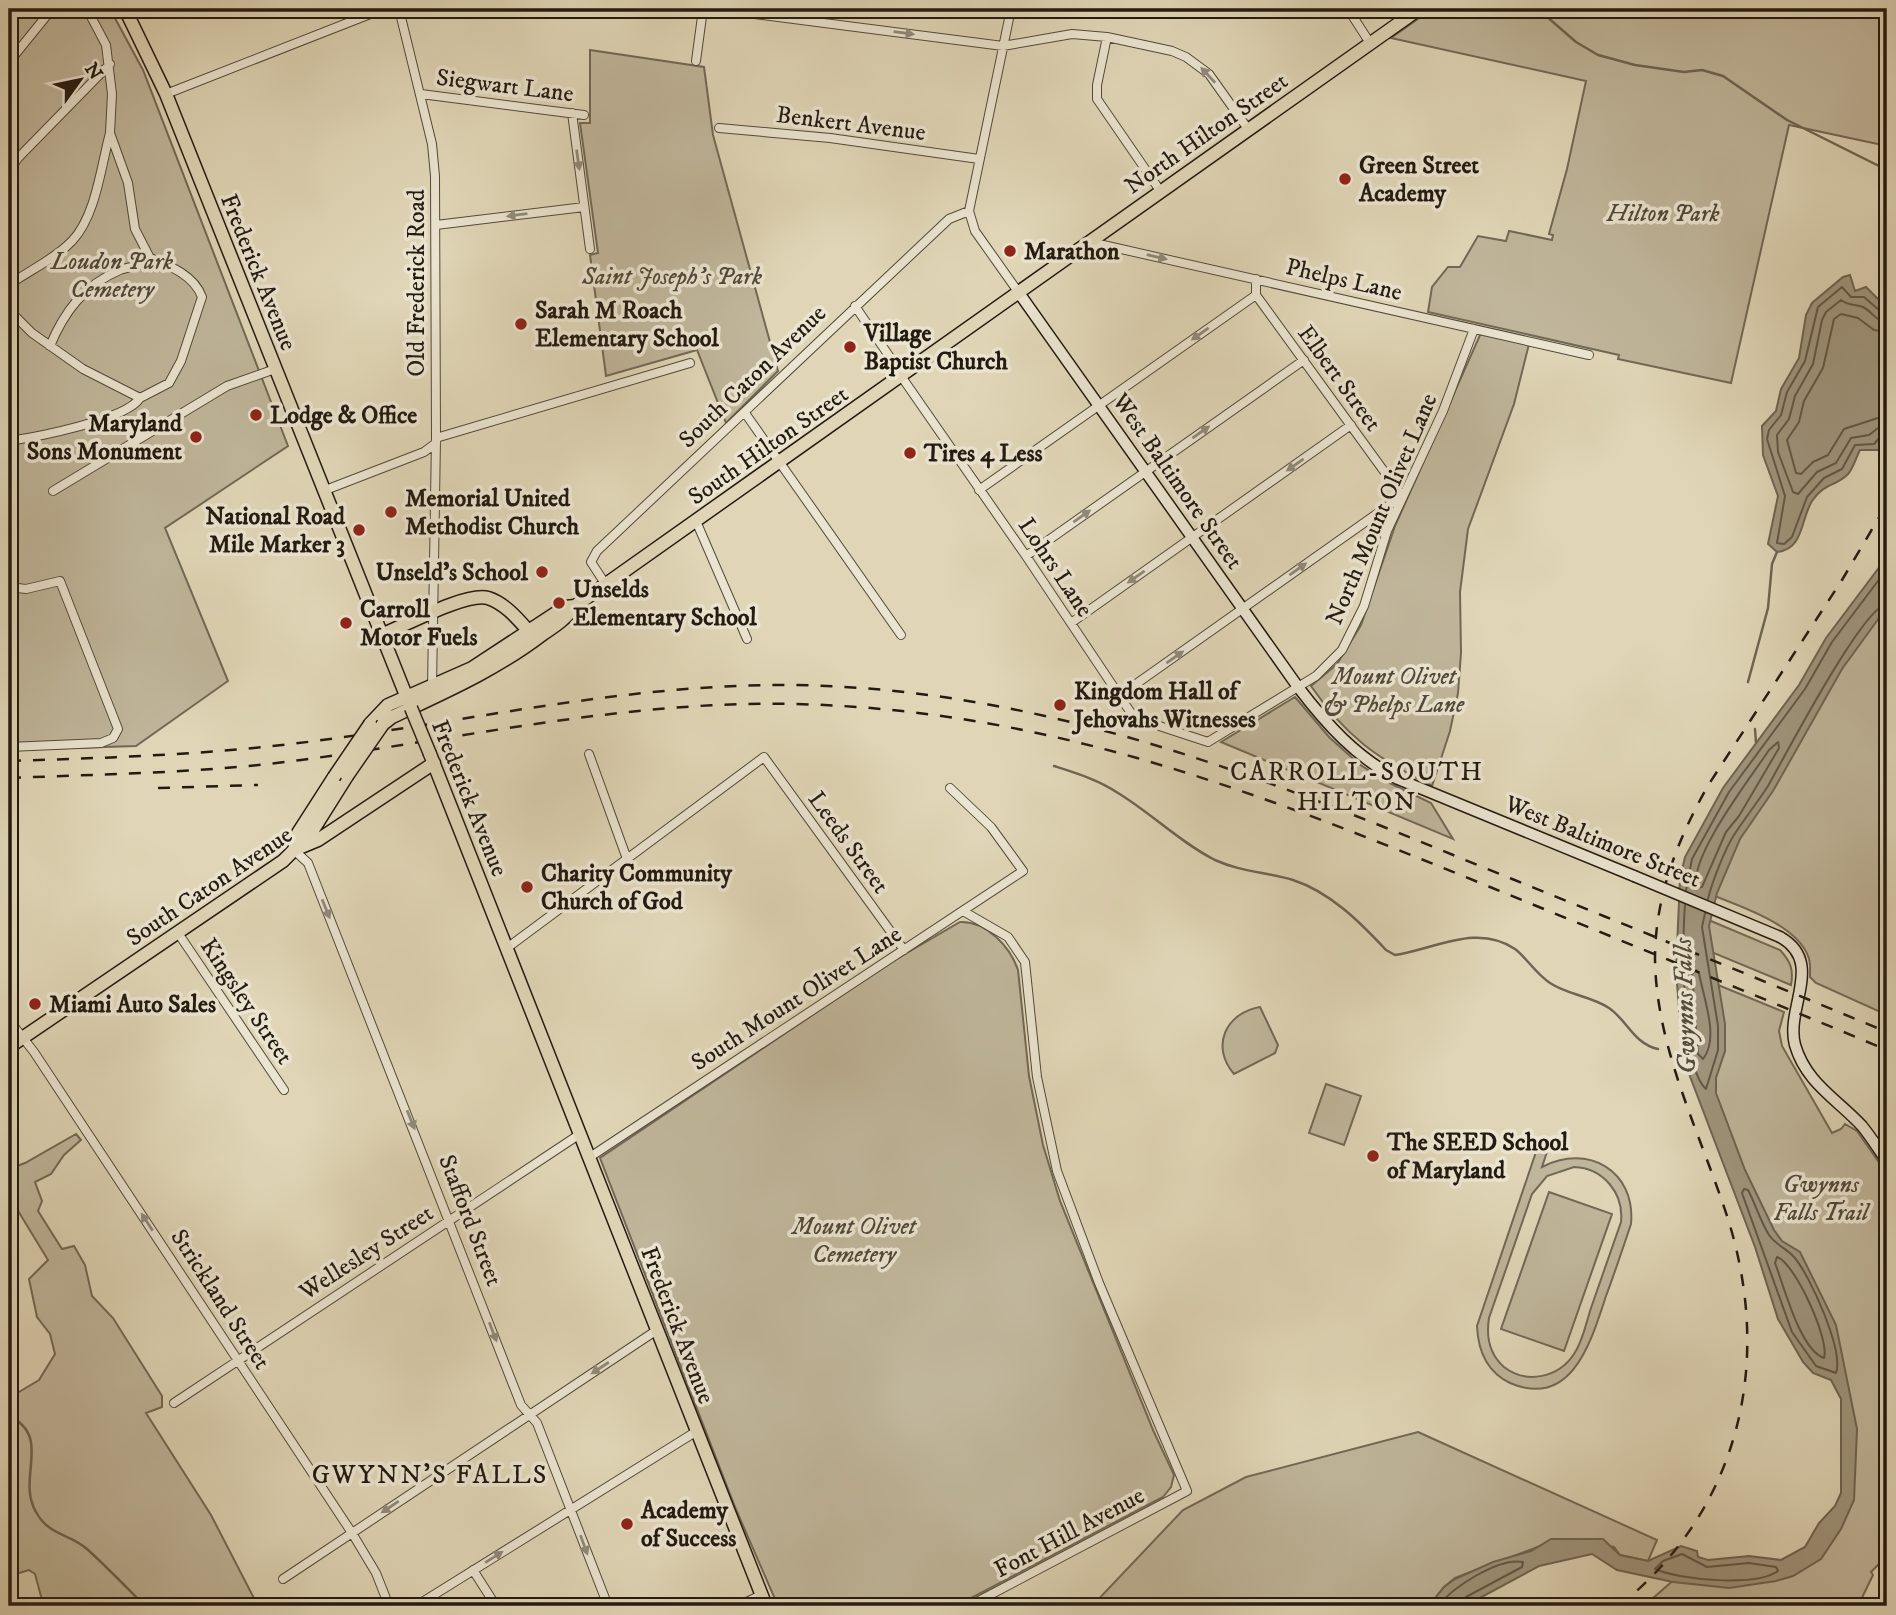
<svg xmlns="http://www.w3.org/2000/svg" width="1896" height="1615" viewBox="0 0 1896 1615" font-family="'IM FELL DW Pica',serif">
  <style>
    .green { fill: #c0b69b; stroke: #726856; stroke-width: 2; fill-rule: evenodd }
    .water { fill: #a0967e; stroke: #6e6452; stroke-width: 2 }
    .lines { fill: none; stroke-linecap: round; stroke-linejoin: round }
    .shore { stroke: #625847; stroke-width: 2 }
    .stream { stroke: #6e6452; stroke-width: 2.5 }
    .street-casing { stroke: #52493a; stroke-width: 10 }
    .secondary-casing { stroke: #231a10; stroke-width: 13 }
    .primary-casing { stroke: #231a10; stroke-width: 15 }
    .street { stroke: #ebe4d0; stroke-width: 8 }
    .secondary { stroke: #ebe4d0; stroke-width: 10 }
    .primary { stroke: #e0d6b7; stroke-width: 12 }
    .rail { stroke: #231a10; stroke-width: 2.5; stroke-dasharray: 12 12; stroke-linecap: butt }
    .secondary-bridge-casing { stroke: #231a10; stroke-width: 13; stroke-linecap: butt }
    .primary-bridge-casing { stroke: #231a10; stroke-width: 15; stroke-linecap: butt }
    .secondary-bridge { stroke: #ebe4d0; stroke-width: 10 }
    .primary-bridge { stroke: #e0d6b7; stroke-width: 12 }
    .oneway { fill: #91897a }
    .poi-dot { fill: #8f2418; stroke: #ebe4d0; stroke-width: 2.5 }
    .labels { text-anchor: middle; stroke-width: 7; stroke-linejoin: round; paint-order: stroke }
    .street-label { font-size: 24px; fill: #231a10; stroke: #ebe4d0 }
    .poi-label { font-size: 24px; font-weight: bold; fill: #231a10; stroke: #ebe4d0; text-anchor: start }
    .park-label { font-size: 24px; font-style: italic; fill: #52493a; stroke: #ebe4d0 }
    .neighbourhood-label { font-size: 26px; letter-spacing: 2px; fill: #231a10; stroke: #ebe4d0 }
    .water-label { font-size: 26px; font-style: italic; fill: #554c3c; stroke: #ebe4d0 }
  </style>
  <rect width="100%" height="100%" fill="#e0d6b7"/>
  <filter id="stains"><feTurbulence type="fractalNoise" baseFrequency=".00286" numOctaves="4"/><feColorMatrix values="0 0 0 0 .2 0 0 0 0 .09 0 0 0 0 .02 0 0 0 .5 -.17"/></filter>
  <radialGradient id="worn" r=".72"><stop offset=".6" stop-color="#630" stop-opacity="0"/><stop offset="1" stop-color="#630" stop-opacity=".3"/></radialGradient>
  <path class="green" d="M9,9H110L143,70L288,446L165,528L228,681L136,746L9,750Z
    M1432,9H1887V146L1789,125L1731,383L1618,359L1619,355L1428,312L1432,287L1448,267H1460L1478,236L1506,241L1509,231L1552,240L1553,235L1549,234L1567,169L1586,81L1391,38Z
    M590,50L704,67L713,135L778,371L726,423L697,350L606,376L590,255L598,253L580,123H590Z
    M1483,334L1529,344L1514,404L1468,529L1460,592L1461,653L1458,693L1450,731L1432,786C1378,759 1346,737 1311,686L1337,664L1361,625L1395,526L1480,335Z
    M1887,574V1015L1816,983L1810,977C1810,970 1811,962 1808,956C1795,921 1727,902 1694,888Z
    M1295,697L1329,737L1359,764L1385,781L1431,803L1453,839L1221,742Z
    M1692,913L1780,950C1790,961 1794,969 1791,985L1687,942Z
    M960,922C987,921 1010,947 1018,970L1029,1076L1043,1145L1060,1201L1153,1430L1174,1475L1171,1487L1163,1497L956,1606H778L735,1507L600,1158L888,964Z
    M1701,978L1784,1012L1779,1031L1782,1046L1832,1133L1841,1129L1845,1124L1857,1131L1887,1174V1556L1871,1572L1873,1575L1858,1606H1644L1676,1578L1802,1559L1848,1491L1842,1377L1763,1233L1715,1120Z
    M1260,1007L1278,1045L1275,1053L1234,1074C1210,1046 1226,1013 1260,1007Z
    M1326,1084L1361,1096L1344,1145L1309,1133Z
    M76,1134L81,1140L64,1155L51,1174L35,1182L42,1201L38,1211L62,1249L74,1246L85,1265L92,1296L113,1318L162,1396V1407L146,1413L211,1515L258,1606H47L42,1600L35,1574L29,1570L16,1574L9,1572V1398L39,1380L55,1354L50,1334L37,1317L29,1279L48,1260L9,1196V1169L25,1163Z
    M1537,1149L1547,1152L1542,1167C1588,1143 1636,1171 1631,1224C1623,1248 1615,1272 1606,1296C1592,1338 1573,1410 1510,1383C1487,1372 1478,1350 1477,1326ZM1574,1167C1603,1168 1624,1193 1621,1222C1611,1251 1601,1280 1591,1308C1586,1323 1583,1341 1574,1354C1559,1377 1527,1385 1504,1367C1489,1354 1486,1337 1489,1318L1532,1194L1547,1176Z
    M1549,1192L1612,1214L1564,1351L1501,1329Z
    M1418,1432L1657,1540L1648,1561L1620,1555L1614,1547L1559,1539L1455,1578L1444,1587L1429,1606H1092L1183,1510L1246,1477Z"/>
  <path class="water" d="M1850,275L1855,291L1866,287L1887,308C1887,336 1896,431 1878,450H1860C1856,457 1853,470 1847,475C1836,486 1824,483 1812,501C1800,521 1804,549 1777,552L1768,544L1778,496L1763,455L1762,426L1776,411L1781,389L1799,358L1806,315L1812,303L1843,277Z
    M1887,557V607L1842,669L1773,791L1740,839L1717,893L1709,926L1725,1024V1051L1716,1078V1093L1745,1170L1774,1230L1782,1241L1800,1252L1836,1325L1857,1429L1854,1500L1841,1529L1821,1559L1793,1576L1776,1581L1729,1588L1673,1582L1617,1570L1592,1554L1539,1566L1465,1606H1429L1444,1587L1455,1579L1493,1562L1531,1551L1551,1539H1603L1620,1555L1648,1561L1681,1546L1697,1551L1698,1557L1708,1560L1749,1556L1781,1560L1805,1547L1819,1523L1835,1506L1841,1493V1399L1831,1380L1813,1373L1803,1362L1778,1319L1755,1247L1683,1058L1676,971L1680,878L1685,857L1723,788L1799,685L1826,638Z"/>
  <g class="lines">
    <path class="shore" d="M1887,313L1880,311L1864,297H1851L1842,287L1818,307L1805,361L1787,392L1781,415L1769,430L1767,439L1785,496L1777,543L1784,544L1792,537L1807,497L1824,478L1842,469L1855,445L1874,444L1881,436L1887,435
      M1887,322C1875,321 1873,312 1863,307C1855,304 1849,306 1841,300L1826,312L1822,320L1813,364L1795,396L1789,419L1777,435L1778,452L1793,492L1798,494L1817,472L1836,463L1851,438L1869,435L1878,428L1887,426
      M1887,332L1874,330L1858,318L1841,314L1834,319L1823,368L1804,401L1799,422L1787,440L1796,473L1801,474L1813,462L1828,455L1844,429L1887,415
      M1778,742L1779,748L1739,816L1726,832L1702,887L1697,888C1687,859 1752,776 1769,750Z
      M1686,890L1692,859L1729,792L1805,689L1832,642L1887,569
      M1708,899C1712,882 1725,849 1734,835C1745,818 1757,803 1768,786C1784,758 1863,606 1887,604
      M1685,905C1682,939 1681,1068 1706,1089L1718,1050V1026L1702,927L1705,913
      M1696,970L1699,973C1703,997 1720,1038 1703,1059L1698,1054L1692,974Z
      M1744,1189L1748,1190C1756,1205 1760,1221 1769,1235C1776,1245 1786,1248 1794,1257C1810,1275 1844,1351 1836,1373L1816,1366L1792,1332L1742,1193Z
      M1777,1257C1795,1263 1830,1340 1824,1358C1800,1350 1784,1286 1775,1263Z
      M1682,1554L1707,1567L1749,1563L1776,1567L1778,1571C1756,1587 1680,1580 1655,1569L1663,1561Z
      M1438,1606C1453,1587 1499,1557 1523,1562L1522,1567L1466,1597L1462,1606"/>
    <path class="stream" d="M1538,9L1576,42L1598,55L1635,65L1684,72L1702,70L1723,76L1787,120L1887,170
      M1748,682L1768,608L1772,564L1777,552
      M1755,729L1756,743
      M1054,766C1076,773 1099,780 1118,793C1151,813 1181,843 1215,860C1241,872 1267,872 1293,880C1330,892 1360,922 1386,950L1395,955C1435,949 1477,923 1515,949C1525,956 1536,974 1550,983C1568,995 1591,996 1609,1008C1627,1020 1634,1044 1658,1049
      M9,1416C53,1437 16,1478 36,1512C48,1535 70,1534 87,1549C107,1567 126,1587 145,1606"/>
    <defs>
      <path id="street" d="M399,9L432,144L435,176L436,438L432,688
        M715,9L1003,46L1072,34L1107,37L1172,51L1186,57L1209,74L1248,129
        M1011,9L969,211L975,231L1019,293
        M1348,9L1370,43
        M1107,37L1097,85V99L1161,192
        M696,61L703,9
        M9,62L52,9
        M166,94L383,9
        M421,94L584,115
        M572,113L590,249
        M719,128L830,138L979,159
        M9,171L18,158L110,64
        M436,225L584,207
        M1090,242L1589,355
        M9,285C28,271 55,259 72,241C96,216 101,166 110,133
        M855,306L902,375
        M9,310L32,333L83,369L140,398C126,420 36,437 9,441
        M50,346C64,312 84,285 120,270C130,266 143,267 150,258L135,229L128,183L110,133L112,94L106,45L87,9
        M901,376L1026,556L1131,713L1141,720L1208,742L1316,676L1342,650L1364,606L1387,531L1443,411L1474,329
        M140,398L169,383L181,361L202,297C194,275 170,266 150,258
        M745,413L901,635
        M436,438L690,363
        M979,490L1256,295
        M53,491L227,386L275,369
        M323,491L424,452L436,443
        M696,521L747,639
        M1026,556L1304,360
        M606,585L591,562L597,551L949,219L969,211
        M9,587L26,589L60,581L118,729L113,738L101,743L9,747
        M1071,623L1351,425
        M1119,696L1402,496L1256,295V279
        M589,754L627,859
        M294,850L308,863L521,1405L537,1423L608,1606
        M963,911L1008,937L1025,962L1037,1077L1057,1171L1099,1283L1187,1491L969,1606
        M178,933L284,1090
        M507,948L764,757L904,950
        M9,1020L34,1052L352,1533L376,1573L389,1606
        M590,1157L1023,871L991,827L950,788
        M174,1403L580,1134
        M473,1570L496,1606
        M283,1579L657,1330
        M416,1606L697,1431
        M738,1606L761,1595"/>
      <path id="secondary" d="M1019,293L1298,687C1327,725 1356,757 1398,779L1634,876
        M1780,937C1825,962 1785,1008 1795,1045C1806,1083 1837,1099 1862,1126C1871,1137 1879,1150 1887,1161"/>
      <path id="primary" d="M125,9L166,94L411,708
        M381,635C404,626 466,592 488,598C507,604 521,623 534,637
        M370,724L388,705L472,668L565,607L575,606
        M383,724L392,717C445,692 496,670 543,634C555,626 567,618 575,606L1419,9
        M430,754L766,1606
        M300,845L308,838L347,776
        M294,850L298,833L334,777
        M9,1047L283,861L294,850L318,840L434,763"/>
    </defs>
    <use href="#street" class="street-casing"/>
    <use href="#secondary" class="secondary-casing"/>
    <use href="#primary" class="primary-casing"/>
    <use href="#street" class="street"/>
    <use href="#secondary" class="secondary"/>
    <use href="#primary" class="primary"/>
    <path class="rail" d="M9,761C103,758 198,755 291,744C459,724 625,683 795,685C1042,689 1256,774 1480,866C1616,921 1752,976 1887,1032
      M9,778C106,774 204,773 301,760C465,738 629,700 795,704C1051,710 1257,792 1490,887C1622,941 1755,995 1887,1050
      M158,788L258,785
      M1619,1606C1745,1505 1775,1352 1723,1204C1696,1125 1656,1044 1655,959C1655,896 1678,838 1709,784L1842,580L1887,504"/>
    <defs>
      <path id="secondary-bridge" d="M1634,876L1780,937"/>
      <path id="primary-bridge" d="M411,708L430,754
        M347,776L383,724
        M334,777L370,724"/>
    </defs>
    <use href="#secondary-bridge" class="secondary-bridge-casing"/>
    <use href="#primary-bridge" class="primary-bridge-casing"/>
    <use href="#secondary-bridge" class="secondary-bridge"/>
    <use href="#primary-bridge" class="primary-bridge"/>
  </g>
  <defs><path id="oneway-solid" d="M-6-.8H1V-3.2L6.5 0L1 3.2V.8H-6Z" transform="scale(1.75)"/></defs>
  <g class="oneway">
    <use href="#oneway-solid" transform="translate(904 33) rotate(7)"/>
    <use href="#oneway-solid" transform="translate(1208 75) rotate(-133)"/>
    <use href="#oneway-solid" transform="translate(578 160) rotate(82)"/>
    <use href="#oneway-solid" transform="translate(517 215) rotate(173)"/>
    <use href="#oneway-solid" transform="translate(1157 257) rotate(13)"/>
    <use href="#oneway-solid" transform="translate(1200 334) rotate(145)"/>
    <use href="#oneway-solid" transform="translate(1201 432) rotate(-35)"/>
    <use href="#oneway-solid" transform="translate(1295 465) rotate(145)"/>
    <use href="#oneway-solid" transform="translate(1082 516) rotate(-35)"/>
    <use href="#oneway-solid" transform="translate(1298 569) rotate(-35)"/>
    <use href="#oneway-solid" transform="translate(1136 577) rotate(145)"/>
    <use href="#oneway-solid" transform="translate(1175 657) rotate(-35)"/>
    <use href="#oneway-solid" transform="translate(326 909) rotate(68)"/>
    <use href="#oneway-solid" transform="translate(411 1120) rotate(68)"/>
    <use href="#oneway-solid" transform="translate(147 1222) rotate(-123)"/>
    <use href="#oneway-solid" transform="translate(493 1332) rotate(69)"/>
    <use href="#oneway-solid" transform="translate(600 1368) rotate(147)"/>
    <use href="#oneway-solid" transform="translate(390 1507) rotate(146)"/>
    <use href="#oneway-solid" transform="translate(584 1545) rotate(70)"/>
    <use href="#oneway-solid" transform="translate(494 1557) rotate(-32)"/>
  </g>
  <g class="poi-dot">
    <circle cx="1345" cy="179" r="7"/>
    <circle cx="1010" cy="251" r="7"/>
    <circle cx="521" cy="324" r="7"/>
    <circle cx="850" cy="347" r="7"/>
    <circle cx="256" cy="415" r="7"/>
    <circle cx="196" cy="437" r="7"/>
    <circle cx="910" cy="453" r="7"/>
    <circle cx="391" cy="512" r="7"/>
    <circle cx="359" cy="530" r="7"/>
    <circle cx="542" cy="572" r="7"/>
    <circle cx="559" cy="603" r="7"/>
    <circle cx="346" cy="623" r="7"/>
    <circle cx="1060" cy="705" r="7"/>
    <circle cx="527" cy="887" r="7"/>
    <circle cx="35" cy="1004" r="7"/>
    <circle cx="1373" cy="1156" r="7"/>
    <circle cx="627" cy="1524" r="7"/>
  </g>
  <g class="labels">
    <g class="street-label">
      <text transform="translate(505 85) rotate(7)" y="8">Siegwart Lane</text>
      <text transform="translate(851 123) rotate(7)" y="8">Benkert Avenue</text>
      <text transform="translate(1206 133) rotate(-35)" y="8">North Hilton Street</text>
      <text transform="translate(259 272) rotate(68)" y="8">Frederick Avenue</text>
      <text transform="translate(1344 279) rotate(13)" y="8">Phelps Lane</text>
      <text transform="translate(416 283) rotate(-90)" y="8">Old Frederick Road</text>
      <text transform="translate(752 376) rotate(-44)" y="8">South Caton Avenue</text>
      <text transform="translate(1340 378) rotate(54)" y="8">Elbert Street</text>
      <text transform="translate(768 445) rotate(-35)" y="8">South Hilton Street</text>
      <text transform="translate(1178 481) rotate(55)" y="8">West Baltimore Street</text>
      <text transform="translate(1381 509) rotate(-67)" y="8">North Mount Olivet Lane</text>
      <text transform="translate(1056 567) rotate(56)" y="8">Lohrs Lane</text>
      <text transform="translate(470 798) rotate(68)" y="8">Frederick Avenue</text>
      <text transform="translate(1603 841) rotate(22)" y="8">West Baltimore Street</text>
      <text transform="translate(849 842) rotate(54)" y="8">Leeds Street</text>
      <text transform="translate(209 886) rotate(-34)" y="8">South Caton Avenue</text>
      <text transform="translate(796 998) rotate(-33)" y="8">South Mount Olivet Lane</text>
      <text transform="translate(247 1001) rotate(56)" y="8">Kingsley Street</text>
      <text transform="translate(471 1220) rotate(69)" y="8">Stafford Street</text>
      <text transform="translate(366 1252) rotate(-33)" y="8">Wellesley Street</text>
      <text transform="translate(221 1299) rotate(57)" y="8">Strickland Street</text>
      <text transform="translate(678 1325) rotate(69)" y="8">Frederick Avenue</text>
      <text transform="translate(1069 1532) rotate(-28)" y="8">Font Hill Avenue</text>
    </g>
    <g class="poi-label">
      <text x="1359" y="173">Green Street<tspan x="1359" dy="28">Academy</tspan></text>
      <text x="1024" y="259">Marathon</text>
      <text x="535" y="318">Sarah M Roach<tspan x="535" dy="28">Elementary School</tspan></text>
      <text x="864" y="341">Village<tspan x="864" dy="28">Baptist Church</tspan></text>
      <text x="270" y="423">Lodge &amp; Office</text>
      <text x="182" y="431" text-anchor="end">Maryland<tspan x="182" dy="28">Sons Monument</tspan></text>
      <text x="924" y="461">Tires 4 Less</text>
      <text x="405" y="506">Memorial United<tspan x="405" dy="28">Methodist Church</tspan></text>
      <text x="345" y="524" text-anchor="end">National Road<tspan x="345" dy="28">Mile Marker 3</tspan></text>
      <text x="528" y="580" text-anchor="end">Unseld's School</text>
      <text x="573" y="597">Unselds<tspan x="573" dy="28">Elementary School</tspan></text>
      <text x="360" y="617">Carroll<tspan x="360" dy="28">Motor Fuels</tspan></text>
      <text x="1074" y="699">Kingdom Hall of<tspan x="1074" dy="28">Jehovahs Witnesses</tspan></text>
      <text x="541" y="881">Charity Community<tspan x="541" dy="28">Church of God</tspan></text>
      <text x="49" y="1012">Miami Auto Sales</text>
      <text x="1387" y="1150">The SEED School<tspan x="1387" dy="28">of Maryland</tspan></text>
      <text x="641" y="1518">Academy<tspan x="641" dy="28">of Success</tspan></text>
    </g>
    <g class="park-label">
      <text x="1663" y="221">Hilton Park</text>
      <text x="112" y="269">Loudon Park<tspan x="112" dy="28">Cemetery</tspan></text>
      <text x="672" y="284">Saint Joseph's Park</text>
      <text x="1394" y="684">Mount Olivet<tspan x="1394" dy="28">&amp; Phelps Lane</tspan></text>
      <text x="1821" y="1192">Gwynns<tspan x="1821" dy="28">Falls Trail</tspan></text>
      <text x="854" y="1234">Mount Olivet<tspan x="854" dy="28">Cemetery</tspan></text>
    </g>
    <g class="neighbourhood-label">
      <text x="1357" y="780">CARROLL-SOUTH<tspan x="1357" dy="30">HILTON</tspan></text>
      <text x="430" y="1483">GWYNN'S FALLS</text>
    </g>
    <g class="water-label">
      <text transform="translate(1684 1006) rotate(-92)" y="9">Gwynns Falls</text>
    </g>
  </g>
  <rect width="1896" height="1615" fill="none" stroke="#e0d6b7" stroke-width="35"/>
  <rect x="10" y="10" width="1875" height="1594" fill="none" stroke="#231a10" stroke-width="3.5"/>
  <rect x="18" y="18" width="1861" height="1580" fill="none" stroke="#231a10" stroke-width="2"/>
  <g transform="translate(80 80) rotate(57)" stroke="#ebe4d0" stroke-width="5" paint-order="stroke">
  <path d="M0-5L12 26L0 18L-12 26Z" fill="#231a10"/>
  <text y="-10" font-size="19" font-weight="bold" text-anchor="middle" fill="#231a10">N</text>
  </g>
  <rect width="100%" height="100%" filter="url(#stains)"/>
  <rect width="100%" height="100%" fill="url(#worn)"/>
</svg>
